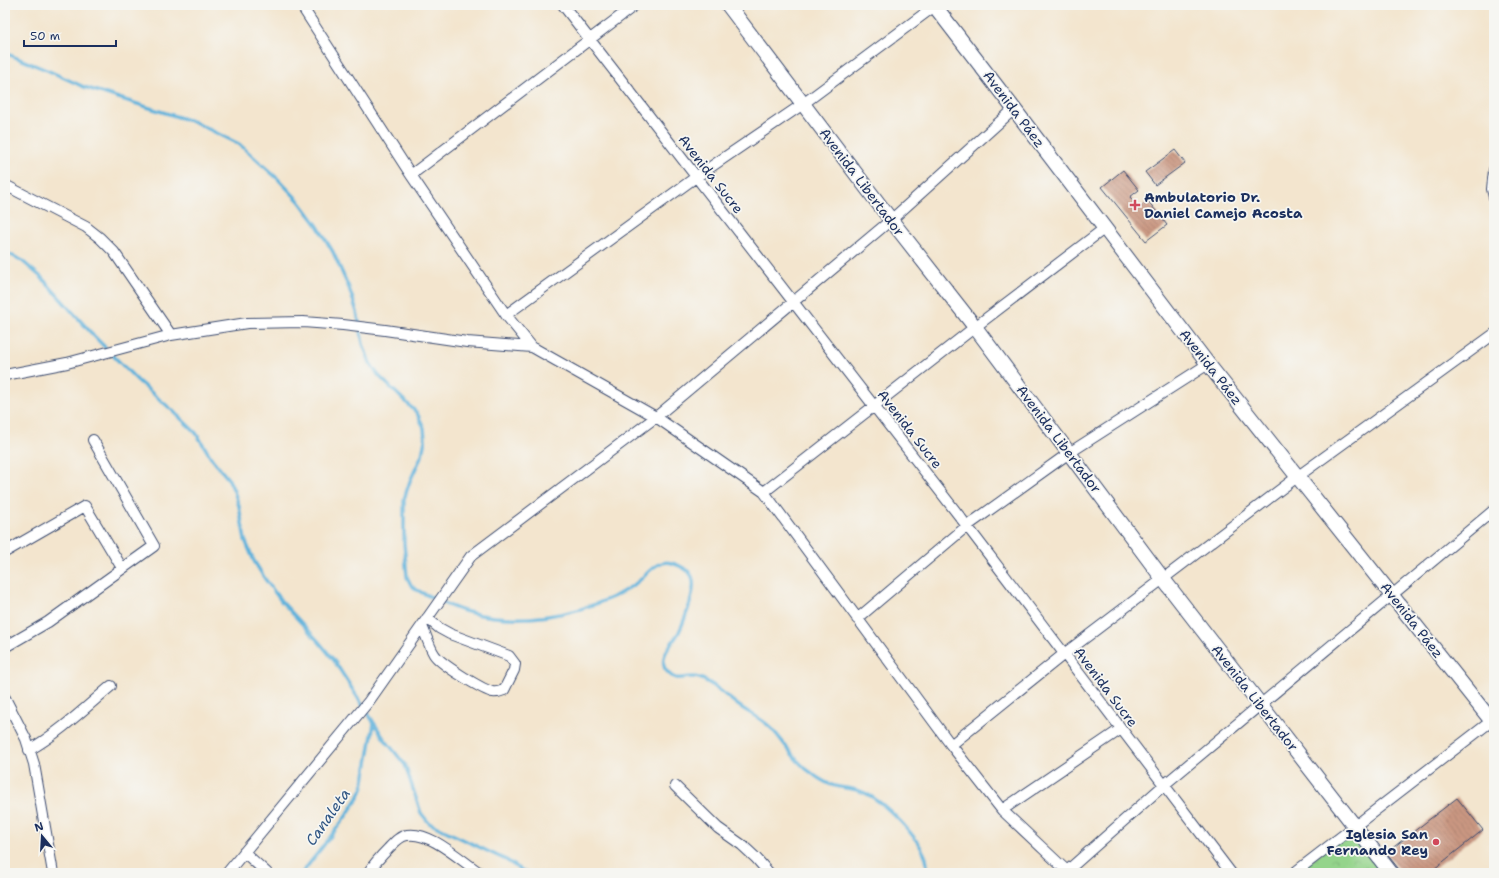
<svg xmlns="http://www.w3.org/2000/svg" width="1499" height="878" viewBox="0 0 1499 878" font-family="'Shantell Sans',sans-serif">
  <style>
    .park { fill: url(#park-crowns); stroke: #588274 }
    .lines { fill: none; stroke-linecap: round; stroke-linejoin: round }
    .stream { stroke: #60b2db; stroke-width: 3.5 }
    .building { fill: url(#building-back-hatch) }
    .minor-casing { stroke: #3b4a6f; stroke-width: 12 }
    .secondary-casing { stroke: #3b4a6f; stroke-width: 16 }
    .minor { stroke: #fff; stroke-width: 10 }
    .secondary { stroke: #fff; stroke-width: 14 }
    .poi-dot { fill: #d1495b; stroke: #f6f6f2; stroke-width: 1.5 }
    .labels { text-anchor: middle; stroke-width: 3.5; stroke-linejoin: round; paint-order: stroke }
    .street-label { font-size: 14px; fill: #1b2f5e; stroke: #f6f6f2 }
    .poi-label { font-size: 14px; font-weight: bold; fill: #1b2f5e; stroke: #f6f6f2; text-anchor: start }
    .water-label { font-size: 15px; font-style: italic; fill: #305684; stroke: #f6f6f2 }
  </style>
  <defs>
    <pattern id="park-crowns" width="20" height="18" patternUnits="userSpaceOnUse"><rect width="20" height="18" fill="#94d48b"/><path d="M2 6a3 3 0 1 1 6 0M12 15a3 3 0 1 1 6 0" fill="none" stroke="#7fb67a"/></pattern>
    <pattern id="building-back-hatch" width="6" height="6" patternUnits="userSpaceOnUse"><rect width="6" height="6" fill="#ca9781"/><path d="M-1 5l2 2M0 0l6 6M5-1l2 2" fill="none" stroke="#a37c6d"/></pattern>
  </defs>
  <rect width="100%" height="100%" fill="#f6f6f2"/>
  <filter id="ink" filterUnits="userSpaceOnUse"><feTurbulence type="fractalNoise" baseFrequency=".025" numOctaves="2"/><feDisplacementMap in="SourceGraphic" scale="8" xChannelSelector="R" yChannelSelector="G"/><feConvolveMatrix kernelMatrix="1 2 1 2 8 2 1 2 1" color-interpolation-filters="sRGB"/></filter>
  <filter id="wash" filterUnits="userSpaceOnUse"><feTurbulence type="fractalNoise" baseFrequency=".012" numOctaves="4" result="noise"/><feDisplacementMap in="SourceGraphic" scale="16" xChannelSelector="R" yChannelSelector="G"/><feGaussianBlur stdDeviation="0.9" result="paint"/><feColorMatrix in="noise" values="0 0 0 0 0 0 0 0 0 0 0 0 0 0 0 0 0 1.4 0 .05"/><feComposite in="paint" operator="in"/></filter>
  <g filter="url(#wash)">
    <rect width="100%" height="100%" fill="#f3e5ce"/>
    <path class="park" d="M1355,827L1391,873H1294Z"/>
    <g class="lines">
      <path class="stream" d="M5,53L49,71L84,87L194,122L239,144L278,179L299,201L317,225L333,252L349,288L357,312L363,344L370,363L379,376L417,413L424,428L425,440L422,455L410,481L404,499V543L407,577L411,585L417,590C433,598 450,608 468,612C517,625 570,617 615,596C624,591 633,586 640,580C649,572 658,559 672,563C678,565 688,569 691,575C699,586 684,621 679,632C673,644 659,654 665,669C668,673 671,677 676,678C684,679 691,675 699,678C715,683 728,699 742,708C751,714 762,719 770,727C785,742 794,762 813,774C817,778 823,781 829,784C840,789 854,787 865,793C886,803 918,837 926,858C927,862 927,868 927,873
        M5,252L21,260L41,277L94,336L138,381L172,410L196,433L212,459L229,480L234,491L239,506L245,540L254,561L265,579L281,601L319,642L333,659L383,737L405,765L421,813L429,823L506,860L526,873
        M302,873L344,819L358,798L363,787L374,723"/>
    </g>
    <g id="blocks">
      <path class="building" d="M1175,150L1185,163L1155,185L1145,172Z
        M1123,170L1139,190L1130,197L1139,208L1148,201L1167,225L1146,241L1102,187Z
        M1457,798L1483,830L1429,873H1402L1386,853Z"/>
    </g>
  </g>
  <g filter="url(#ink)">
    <use href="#blocks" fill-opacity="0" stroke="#3b4a6f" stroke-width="1"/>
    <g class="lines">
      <defs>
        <path id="minor" d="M301,5L411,175L506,315L532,347L656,417L764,492L951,745L1002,810L1069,873
          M563,5L967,526L1231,873
          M1494,170L1492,189L1494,197
          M411,175L635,5
          M5,185L86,227L100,238L114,252L171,335
          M506,315L696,177L803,104L936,5
          M5,375L67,363L171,335L247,323L303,322L343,325L385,330L467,342L532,347
          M764,492L975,327L1105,228
          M5,552L85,506L122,568
          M857,619L967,526L1069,453L1208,364
          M422,626C426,635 429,646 434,654C440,664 480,688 492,692C496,693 499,692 504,690L514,670L515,664L509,656L450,634L439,628L427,618
          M5,647L48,622L154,546L93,440
          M5,698L26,739L34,764L53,873
          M951,745L1064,654L1297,477L1494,334
          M29,750C59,733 85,708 111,686
          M675,786L718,828L742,845L756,858L769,873
          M1002,810L1121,729
          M244,852L267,873
          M1067,871L1164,785L1494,510
          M227,873L369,701L471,556L656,417L891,220L1014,109
          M368,873C374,864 380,857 388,849C393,844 399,836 407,835C431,831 461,861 480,873
          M1294,873L1494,719"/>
        <path id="secondary" d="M728,5L891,220L975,327L1163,579L1391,873
          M934,5L1014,109L1208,364L1494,724"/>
      </defs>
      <use href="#minor" class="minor-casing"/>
      <use href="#secondary" class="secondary-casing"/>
      <use href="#minor" class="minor"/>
      <use href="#secondary" class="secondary"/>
    </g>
  </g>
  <g class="poi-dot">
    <path d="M1133 199h4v4h4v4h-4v4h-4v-4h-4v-4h4z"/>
    <circle cx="1436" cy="842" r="4"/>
  </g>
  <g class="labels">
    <g class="street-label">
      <text transform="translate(1014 109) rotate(53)" y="5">Avenida Páez</text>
      <text transform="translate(711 174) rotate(52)" y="5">Avenida Sucre</text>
      <text transform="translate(862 182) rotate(53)" y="5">Avenida Libertador</text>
      <text transform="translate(1211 367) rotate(52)" y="5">Avenida Páez</text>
      <text transform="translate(910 429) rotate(52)" y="5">Avenida Sucre</text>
      <text transform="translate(1059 439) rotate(53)" y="5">Avenida Libertador</text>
      <text transform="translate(1412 620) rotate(52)" y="5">Avenida Páez</text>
      <text transform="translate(1106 687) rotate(53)" y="5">Avenida Sucre</text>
      <text transform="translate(1255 698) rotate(52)" y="5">Avenida Libertador</text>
    </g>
    <g class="poi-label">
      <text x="1144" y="202">Ambulatorio Dr.<tspan x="1144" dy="16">Daniel Camejo Acosta</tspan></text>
      <text x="1428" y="839" text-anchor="end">Iglesia San<tspan x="1428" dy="16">Fernando Rey</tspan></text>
    </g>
    <g class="water-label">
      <text transform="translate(328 817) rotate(-55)" y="5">Canaleta</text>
    </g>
  </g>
  <rect width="1499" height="878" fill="none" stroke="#f6f6f2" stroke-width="20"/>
  <g transform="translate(42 836) rotate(342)" stroke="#f6f6f2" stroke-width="3" paint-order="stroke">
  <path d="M0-3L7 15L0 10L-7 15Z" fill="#1b2f5e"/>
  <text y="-6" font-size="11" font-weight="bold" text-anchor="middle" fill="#1b2f5e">N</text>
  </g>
  <path d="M24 40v6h92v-6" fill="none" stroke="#1b2f5e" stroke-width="2"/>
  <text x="30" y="40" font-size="12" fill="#1b2f5e" stroke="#f6f6f2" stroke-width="3" paint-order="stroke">50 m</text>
</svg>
